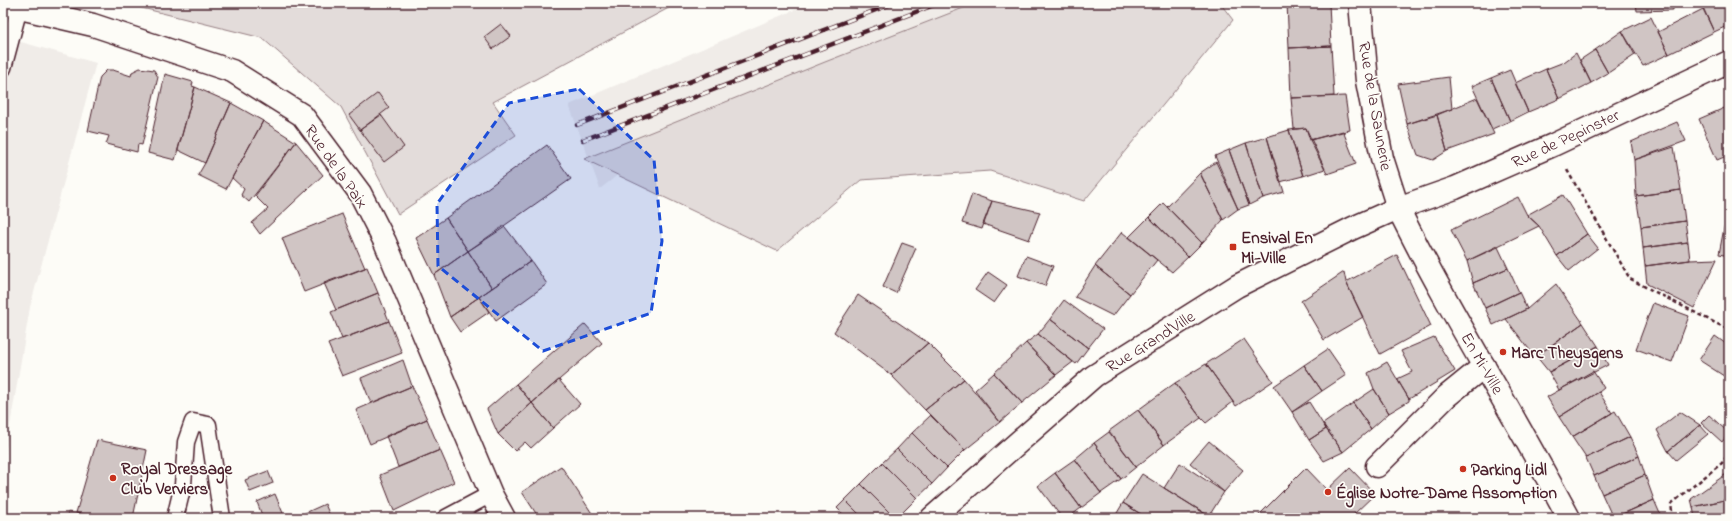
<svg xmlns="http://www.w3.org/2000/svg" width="1732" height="521" viewBox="0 0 1732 521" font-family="'Indie Flower',sans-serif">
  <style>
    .built { fill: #f0ece8 }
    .green { fill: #e3dcda; stroke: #967e82 }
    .building { fill: #d0c5c4; stroke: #4a1f2b }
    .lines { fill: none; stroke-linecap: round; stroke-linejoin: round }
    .service-casing { stroke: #4a1f2b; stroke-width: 19 }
    .minor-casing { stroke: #4a1f2b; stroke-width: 25 }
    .tertiary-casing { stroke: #4a1f2b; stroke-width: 25 }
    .primary-casing { stroke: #4a1f2b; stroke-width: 25 }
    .path { stroke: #4a1f2b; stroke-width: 2.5; stroke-dasharray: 4 3; stroke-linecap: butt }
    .service { stroke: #fdfcf7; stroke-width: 16 }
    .minor { stroke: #fdfcf7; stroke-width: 22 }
    .tertiary { stroke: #fdfcf7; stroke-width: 22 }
    .primary { stroke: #fdfcf7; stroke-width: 22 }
    .rail-casing { stroke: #4a1f2b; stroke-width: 4.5 }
    .rail { stroke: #fdfcf7; stroke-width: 3; stroke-dasharray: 9; stroke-linecap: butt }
    .marked { fill: #1d4ed8; fill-opacity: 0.2; stroke: #1d4ed8; stroke-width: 3; stroke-dasharray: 8 5; stroke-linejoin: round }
    .poi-dot { fill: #c8321e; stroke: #fdfcf7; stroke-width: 1.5 }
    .labels { text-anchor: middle; stroke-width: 3.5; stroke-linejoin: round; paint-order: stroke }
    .street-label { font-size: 17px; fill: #4a1f2b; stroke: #fdfcf7 }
    .poi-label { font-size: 17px; font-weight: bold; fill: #4a1f2b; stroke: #fdfcf7; text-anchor: start }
  </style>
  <rect width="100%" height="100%" fill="#fdfcf7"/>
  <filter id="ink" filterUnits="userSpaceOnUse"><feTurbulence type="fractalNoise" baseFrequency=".025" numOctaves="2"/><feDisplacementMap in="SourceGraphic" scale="8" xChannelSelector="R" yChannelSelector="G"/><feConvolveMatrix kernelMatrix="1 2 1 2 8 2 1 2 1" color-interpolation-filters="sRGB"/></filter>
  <g filter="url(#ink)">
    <path class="built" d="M811,3H976L694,115L600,189L569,105Z
      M3,37L96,63L30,307L3,467Z"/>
    <path class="green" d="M122,3H678L493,102L516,135L398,214L341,107L262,38Z
      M976,3H1220L1233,20L1084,201L990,171L861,180L777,251L584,159L825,62Z
      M68,512L108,518H66Z"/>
    <path class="building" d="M1287,3H1329L1331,46L1289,48Z
      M1636,3H1673V10L1637,11Z
      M1701,3H1729V25L1714,32Z
      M1703,9L1714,32L1669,54L1658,32Z
      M1651,17L1669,54L1643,66L1622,31Z
      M501,24L511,36L493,49L484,37Z
      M1622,31L1635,55L1608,73L1595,50Z
      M1331,46L1334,96L1291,98L1289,48Z
      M1595,50L1608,73L1591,83L1580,60Z
      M1576,53L1591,83L1559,99L1546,69L1564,62Z
      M140,68L154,70L158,77L142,145L138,144L137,152L106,144L109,136L88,131L100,77L107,70H113L131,76L132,72Z
      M1546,69L1559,99L1528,112L1515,83Z
      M1510,70L1528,112L1510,121L1491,78Z
      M165,74L193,82L192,86L195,87L175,160L148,153Z
      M1449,77L1452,109L1407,124L1398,84Z
      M1491,78L1510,121L1492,129L1472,86Z
      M195,87L231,103L205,163L178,150Z
      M378,93L389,108L360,130L349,115Z
      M1345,96L1350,130L1310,140L1306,128L1294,129L1291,98Z
      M1477,98L1494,134L1447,151L1437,115Z
      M231,103L263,121L226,189L198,175L205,163Z
      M1729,106V155L1717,160L1699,119Z
      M381,115L404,147L384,162L360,130Z
      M1437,115L1447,151L1433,160L1418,155L1407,124Z
      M263,121L296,142L249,202L241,195L244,189L232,178Z
      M1677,122L1686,141L1634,160L1631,142Z
      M1306,128L1325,169L1303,176L1289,130Z
      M1289,130L1303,176L1280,182L1267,137Z
      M1343,131L1356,164L1327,174L1310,140Z
      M1267,137L1284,192L1263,198L1246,143Z
      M296,142L323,175L260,234L252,223L268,209L255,196Z
      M1246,143L1263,198L1249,205L1229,150Z
      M547,145L571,179L468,251L446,218Z
      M1674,147L1681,190L1636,196L1634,160Z
      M1229,150L1249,205L1238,209L1215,156Z
      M1216,162L1238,209L1223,220L1200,173Z
      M1200,173L1223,220L1202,243L1167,207Z
      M1681,190L1685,221L1641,227L1636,196Z
      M972,194L992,201L982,229L962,223Z
      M1563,195L1587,234L1557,256L1539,226L1527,215Z
      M1518,197L1527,215L1539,226L1467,261L1451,230Z
      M992,201L1040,212L1029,240L983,224Z
      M1729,202V256L1719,254Z
      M1163,203L1202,243L1188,257L1149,217Z
      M342,214L365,268L304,292L282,238Z
      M1149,217L1188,257L1172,272L1129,237Z
      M446,218L468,251L434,275L416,238Z
      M1685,221L1688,242L1643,248L1641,227Z
      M505,227L531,261L492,288L468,251Z
      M1122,232L1157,260L1130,294L1095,266Z
      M1587,234L1598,248L1569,271L1557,256Z
      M1688,242L1690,260L1645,266L1643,248Z
      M902,243L916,248L896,293L883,287Z
      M1498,247L1508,268L1473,283L1467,261Z
      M468,251L492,288L450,317L434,275Z
      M1397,255L1431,326L1380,354L1346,282Z
      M1026,256L1053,266L1045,286L1018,276Z
      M1717,259L1694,308L1647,284L1645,266L1690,260Z
      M531,261L547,284L496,321L479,297Z
      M1095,266L1130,294L1113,316L1075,297Z
      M367,267L378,293L336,310L324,283Z
      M1508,268L1519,292L1485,308L1473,283Z
      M988,272L1007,285L994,303L975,290Z
      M1344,272L1346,282L1363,317L1324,340L1301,301Z
      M1556,284L1583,323L1535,357L1506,319L1527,309Z
      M1519,292L1527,309L1493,325L1485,308Z
      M378,293L389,321L342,339L331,312Z
      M858,295L928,343L891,375L834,332Z
      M479,297L489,312L460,332L450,317Z
      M1064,300L1103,329L1088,348L1050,319Z
      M1653,303L1689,316L1672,362L1636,349Z
      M1050,319L1088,348L1076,364L1038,334Z
      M389,321L402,353L342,376L328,344Z
      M1583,323L1598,346L1549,372L1536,356Z
      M585,324L602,343L532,403L516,384Z
      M1038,334L1073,362L1056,375L1026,343Z
      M1715,336L1729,346V376L1727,378L1699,360Z
      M1434,337L1455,371L1409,399L1397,379L1412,372L1401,351Z
      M1244,339L1273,381L1236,406L1206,364Z
      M928,343L964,379L925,410L891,375Z
      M1026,343L1056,375L1022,403L994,373Z
      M1598,346L1608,365L1559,390L1549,372Z
      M1328,349L1346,375L1322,391L1304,365Z
      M403,360L412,386L371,403L361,378Z
      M1387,362L1409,399V401L1389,413L1374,389L1368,373Z
      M1206,364L1233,402L1206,423L1201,418L1175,383Z
      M1304,365L1322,391L1292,412L1274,386Z
      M1593,371L1604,388L1599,392L1559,417L1547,397Z
      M994,373L1022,403L1000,422L975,390Z
      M964,379L1000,422L965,450L925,410Z
      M559,380L580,404L553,428L532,403Z
      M1175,383L1201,418L1164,445L1138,410Z
      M516,384L532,403L498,434L487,409Z
      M412,386L427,419L370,444L356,410Z
      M1374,389L1389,413L1371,429L1353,403Z
      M1599,392L1612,413L1572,437L1559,417Z
      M1309,402L1326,429L1309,440L1292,412Z
      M532,403L553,428L531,448L525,442L515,451L498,434Z
      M1353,403L1371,429L1343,452L1323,424Z
      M1138,410L1164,445L1136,467L1109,431Z
      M1615,411L1630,437L1586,458L1572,437Z
      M1680,412L1700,425L1668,451L1657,430Z
      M931,415L965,450L947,468L912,433Z
      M1709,415L1729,433L1722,442L1701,423Z
      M427,419L440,450L398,467L386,436Z
      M1700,425L1708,434L1676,460L1668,451Z
      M1326,429L1343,452L1324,461L1309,440Z
      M1109,432L1136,467L1121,479L1094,443Z
      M912,433L947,468L932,484L897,449Z
      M1630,437L1639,456L1594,476L1586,458Z
      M97,440L147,450L133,518H108L76,513Z
      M1209,441L1243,470L1224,492L1190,463Z
      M1094,443L1121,479L1101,493L1075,459Z
      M897,449L932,484L917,498L882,463Z
      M440,450L454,482L394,511L380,475Z
      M1639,456L1645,475L1602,494L1594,476Z
      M1075,459L1101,493L1081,508L1055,473Z
      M882,463L917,498L897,518H895L861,484Z
      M1180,463L1224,492L1209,516L1164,488Z
      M561,466L595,518H539L522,492Z
      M1306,468L1327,490L1350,468L1375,494L1353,515L1356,518H1256Z
      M268,471L273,483L250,492L245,480Z
      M1729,472V499L1693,507L1691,499Z
      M1055,473L1081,508L1068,518H1062L1038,486Z
      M1142,474L1164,488L1212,518H1147L1123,503Z
      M1645,475L1654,500L1613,518L1602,494Z
      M861,484L895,518H863L845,500Z
      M275,494L285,518H263L257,502Z
      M1729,499V518H1695L1693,507Z
      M845,500L863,518H847L837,508Z
      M1654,500L1661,516L1656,518H1614Z
      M1123,503L1147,518H1114Z
      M325,504L331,518H294Z"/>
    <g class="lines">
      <defs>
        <path id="service" d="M3,68L19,8
          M175,518L183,485L186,442L193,422L208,425L222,518
          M446,518L491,494"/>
        <path id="minor" d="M1360,3L1367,81L1382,158L1398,208
          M3,4L93,25L232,71L302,115L360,193L385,242L491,494L504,518
          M1377,466L1447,396L1484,366"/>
        <path id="tertiary" d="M1398,208C1450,314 1514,414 1569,518"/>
        <path id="primary" d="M932,518L1094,376L1237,286L1353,228L1398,208L1455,188L1553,145L1729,62"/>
      </defs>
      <use href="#service" class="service-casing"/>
      <use href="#minor" class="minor-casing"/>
      <use href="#tertiary" class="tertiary-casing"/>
      <use href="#primary" class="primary-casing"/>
      <path class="path" d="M1567,170L1630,279L1729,330
        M1673,518L1671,504L1722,463L1729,453"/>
      <use href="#service" class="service"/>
      <use href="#minor" class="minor"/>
      <use href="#tertiary" class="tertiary"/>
      <use href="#primary" class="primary"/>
      <defs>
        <path id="rail" d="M577,125L894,3
          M583,140L939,3"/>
      </defs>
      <use href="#rail" class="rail-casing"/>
      <use href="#rail" class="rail"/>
    </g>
  </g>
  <path class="marked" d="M579,89L654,160L662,241L651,313L543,351L438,266L437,204L509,103Z"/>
  <g class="poi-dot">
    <rect x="1229" y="243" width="8" height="8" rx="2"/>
    <circle cx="1503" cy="352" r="4"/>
    <circle cx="1463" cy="469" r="4"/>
    <circle cx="113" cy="478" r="4"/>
    <circle cx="1328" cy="492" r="4"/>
  </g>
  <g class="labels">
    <g class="street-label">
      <text transform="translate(1376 106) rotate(80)" y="6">Rue de la Saunerie</text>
      <text transform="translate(1565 138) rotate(-25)" y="6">Rue de Pepinster</text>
      <text transform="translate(337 166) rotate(55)" y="6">Rue de la Paix</text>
      <text transform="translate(1150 341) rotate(-32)" y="6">Rue Grand'Ville</text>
      <text transform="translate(1483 363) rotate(60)" y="6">En Mi-Ville</text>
    </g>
    <g class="poi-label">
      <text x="1241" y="243">Ensival En<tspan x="1241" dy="20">Mi-Ville</tspan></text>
      <text x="1511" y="358">Marc Theysgens</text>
      <text x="121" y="474">Royal Dressage<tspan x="121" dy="20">Club Verviers</tspan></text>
      <text x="1471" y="475">Parking Lidl</text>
      <text x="1336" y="498">Église Notre-Dame Assomption</text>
    </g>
  </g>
  <rect width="1732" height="521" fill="none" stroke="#fdfcf7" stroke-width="16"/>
  <rect x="8" y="8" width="1716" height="505" fill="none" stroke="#4a1f2b" stroke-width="1.5" filter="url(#ink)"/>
</svg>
